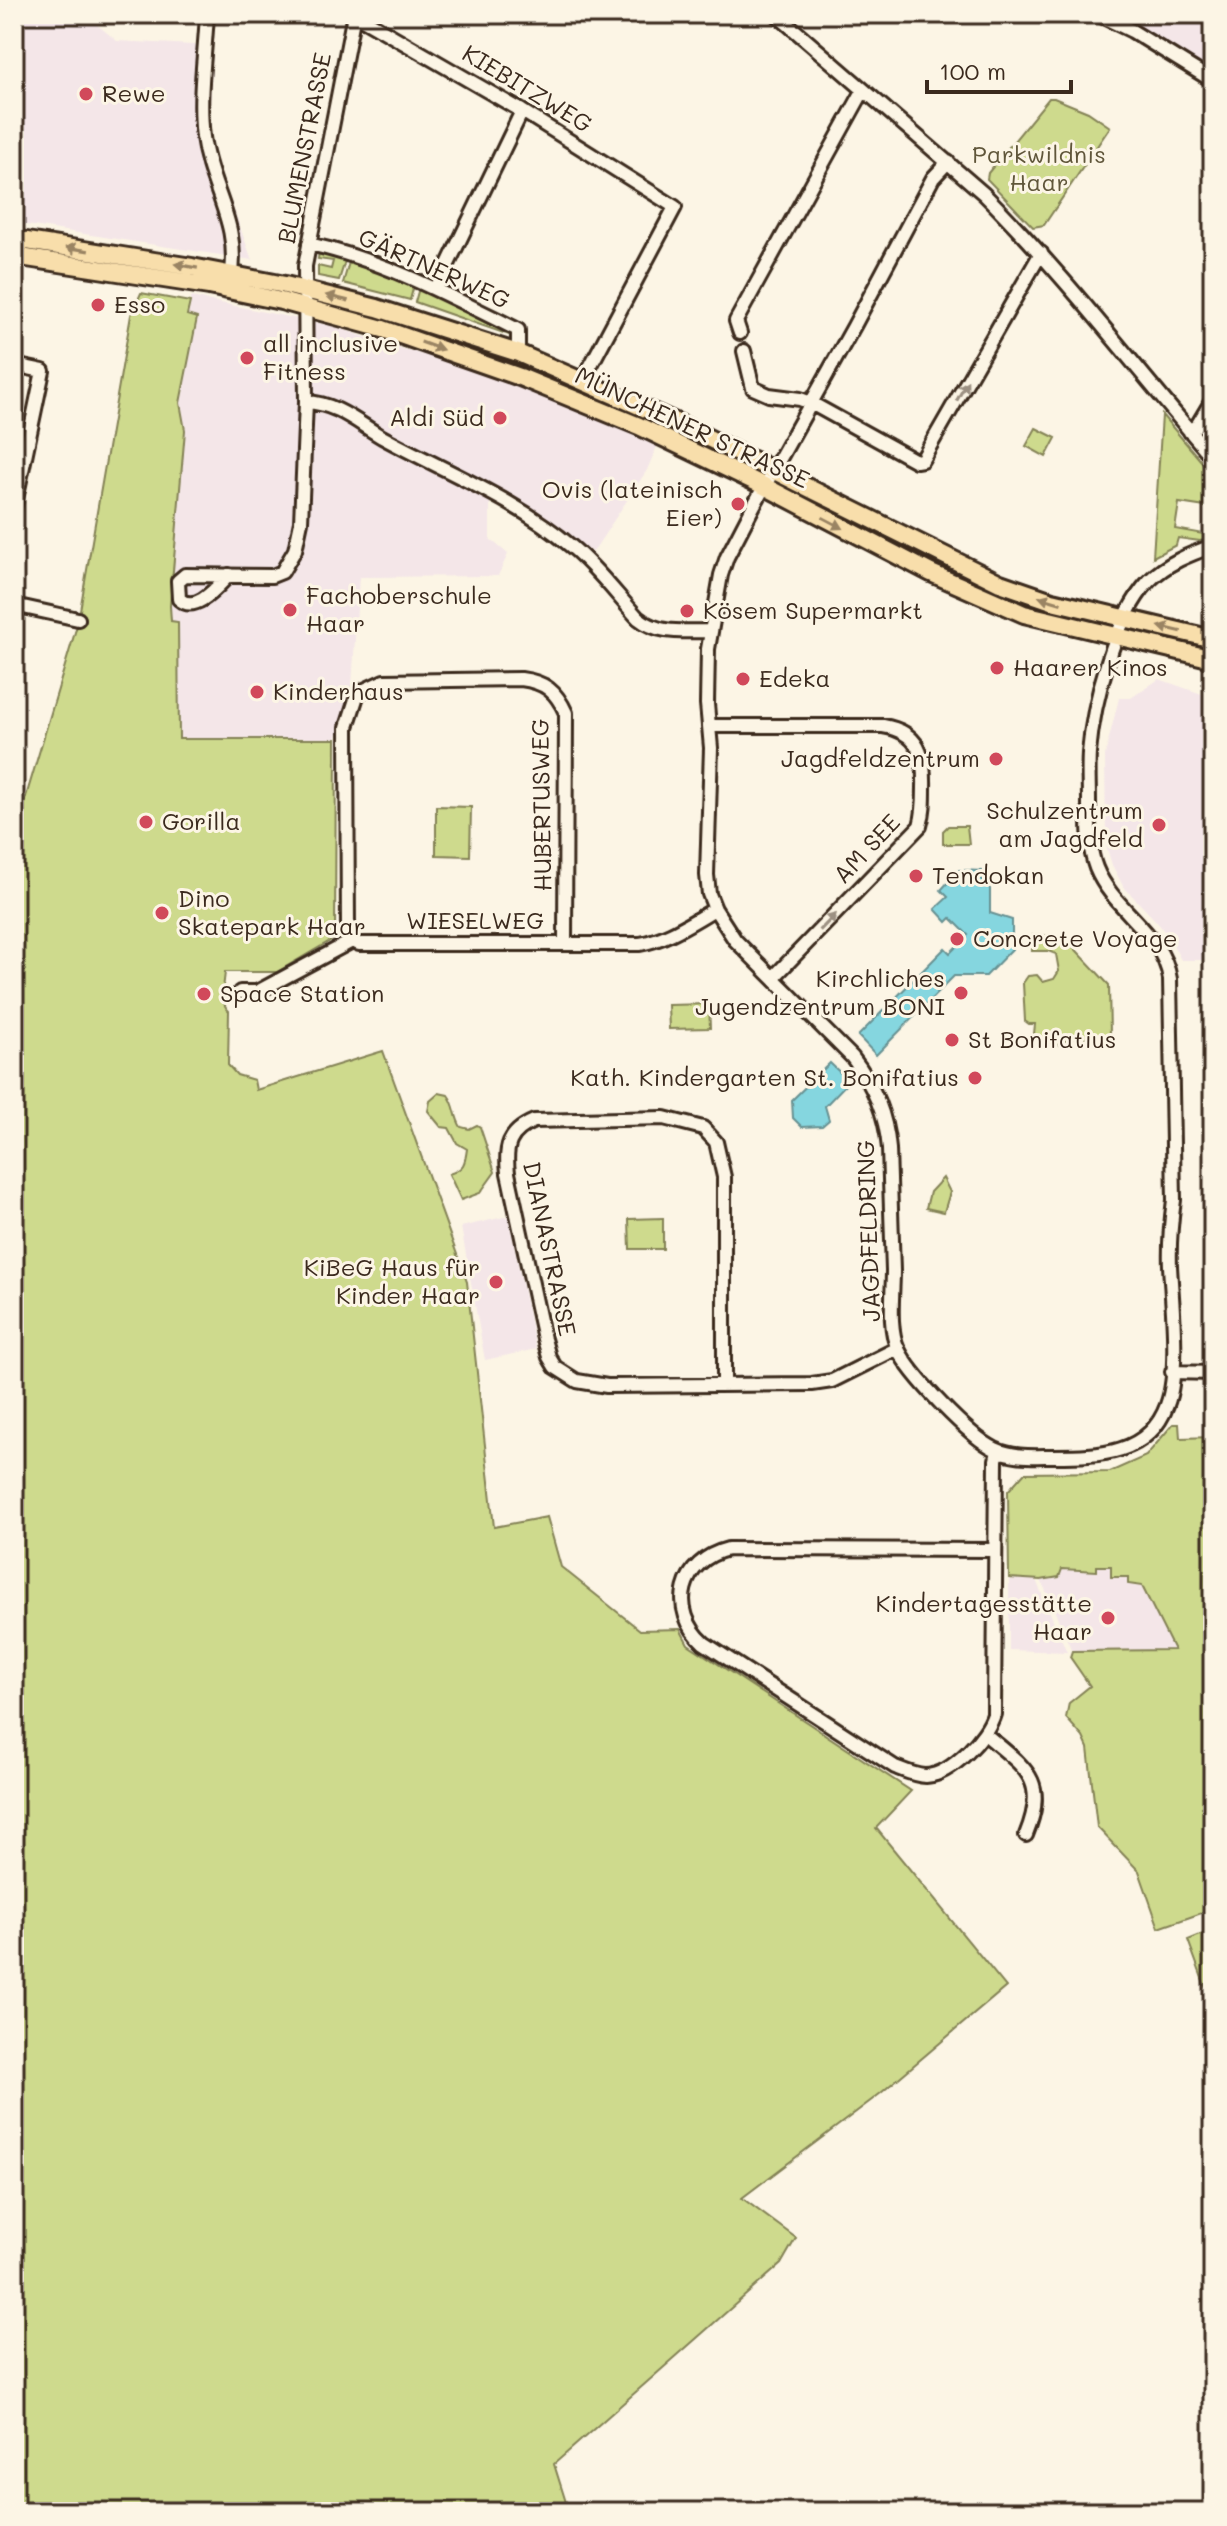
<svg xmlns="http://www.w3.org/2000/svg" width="1227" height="2526" viewBox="0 0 1227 2526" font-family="Mali,sans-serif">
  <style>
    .built { fill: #f4e6e8 }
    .green { fill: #ceda8d; stroke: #848256; stroke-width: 2 }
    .water { fill: #85d6df; stroke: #679192; stroke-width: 2 }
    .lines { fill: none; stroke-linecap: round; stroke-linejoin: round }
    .minor-casing { stroke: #3b2a1e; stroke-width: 18 }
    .major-casing { stroke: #3b2a1e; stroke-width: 22 }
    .minor { stroke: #fcf5e5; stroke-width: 12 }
    .major { stroke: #f8deab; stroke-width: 16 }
    .oneway { fill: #9a8464 }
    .oneway2 { fill: #9c9082 }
    .poi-dot { fill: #d1495b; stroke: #fcf5e5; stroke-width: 3 }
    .labels { text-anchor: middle; stroke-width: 6; stroke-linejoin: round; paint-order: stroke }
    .street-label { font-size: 24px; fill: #3b2a1e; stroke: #fcf5e5 }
    .poi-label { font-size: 24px; fill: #3b2a1e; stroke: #fcf5e5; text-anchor: start }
    .park-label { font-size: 24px; fill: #60563a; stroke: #fcf5e5 }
  </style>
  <rect width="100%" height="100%" fill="#fcf5e5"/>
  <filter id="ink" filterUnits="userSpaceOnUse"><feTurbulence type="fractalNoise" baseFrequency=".0125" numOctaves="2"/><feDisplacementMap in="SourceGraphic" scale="16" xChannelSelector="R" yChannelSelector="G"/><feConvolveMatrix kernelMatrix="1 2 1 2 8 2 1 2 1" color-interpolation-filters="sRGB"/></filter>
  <g filter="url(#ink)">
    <path class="built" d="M14,14H84L117,41L213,46L209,131L215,158L252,260L14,223Z
      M1107,14H1213V74Z
      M191,297L333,326L383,343L507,379L658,444L647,470L593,552L490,500V539L508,554L498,576L359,577L352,686L336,739L179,740L178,622L171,621L170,606L185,430L180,403L197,319L187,316Z
      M1159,679L1213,698V960H1181L1170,939L1157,922L1123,886L1112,865L1106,845L1105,755L1119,698H1131Z
      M508,1216L536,1349L485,1360L461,1227Z
      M1097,1566H1111L1141,1586L1174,1651H1072L1041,1580L1058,1577L1061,1569L1097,1571Z
      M1009,1578H1035L1067,1652L1009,1650Z"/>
    <path class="green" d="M1049,98H1054L1088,112L1110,127L1044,225L1033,227L987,179L988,173Z
      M319,251L346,258L339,280L318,276V266L331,269L333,261L318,259Z
      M350,259L414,285L410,300L343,283Z
      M419,288L511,332L512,336L415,302Z
      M141,293L190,302L187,315L197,318L180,403L185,430L170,606L171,621L178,622L179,739H336L335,938L277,972H225C224,985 219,1002 229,1011L228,1065L237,1075L254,1080L256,1090L383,1051L467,1282L494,1527L547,1517L561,1567L640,1630L680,1629L688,1644L911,1791L876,1828L1006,1987L881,2093L742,2198L796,2238L781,2264L554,2464L569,2512H14V837L78,622L131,315Z
      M1162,415L1213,475L1212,508L1179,503L1175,529L1209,535L1211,538L1200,541L1178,538L1176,545L1153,557Z
      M1036,428L1056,438L1046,457L1026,446Z
      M436,806L471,807L470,856L436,855Z
      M948,826H967L969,844H943V831Z
      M1033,935L1064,937L1109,985L1110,1034L1105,1038H1068L1061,1045L1048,1042L1034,1034L1035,1024H1029L1025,1021L1023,983L1028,976L1037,975L1043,982L1054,979L1059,971L1056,954L1048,951H1032Z
      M709,1004L710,1028L669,1029L668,1005Z
      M439,1093L448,1095C456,1105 454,1116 461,1127L469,1129L477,1125L480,1127L495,1172L480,1193L461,1200L449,1174C464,1169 465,1164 467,1149L457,1143L449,1128L441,1127L428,1111L430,1101Z
      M943,1178L950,1192L944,1212L926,1208L930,1192Z
      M663,1218V1249H630L629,1219Z
      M1173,1424H1179L1180,1438L1213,1437V1909L1159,1928L1139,1871L1097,1827L1088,1748L1083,1737L1066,1718L1069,1703L1090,1686L1070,1657L1072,1651L1174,1650L1142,1586L1128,1584V1577H1111V1566H1097V1571L1062,1569L1059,1577L1041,1580L1009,1578L1008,1491L1024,1473L1110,1472L1146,1456Z
      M1210,1931L1213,1937V2008L1188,1940Z"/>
    <path class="water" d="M959,870L982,871V879L990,889V913L1012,920V949L986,976H954L876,1055L858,1036L945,948L950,953L968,935L951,918L947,922L935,909L948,897L941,890Z
      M830,1063L849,1081L825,1106L829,1120L822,1126L802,1127L793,1118L792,1100Z"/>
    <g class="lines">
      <defs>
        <path id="minor" d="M207,14C205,54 198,97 203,137C210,190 241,222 231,280
          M354,14L522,111L675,207L583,380
          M776,14L984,194C1066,276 1137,370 1213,458
          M1097,14L1132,31L1213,81
          M948,162L933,178L854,326L754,505L727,557L721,575L708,649L707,704L711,748L707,875L709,894L715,909L735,940L852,1057C874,1085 886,1114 889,1149C890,1190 892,1230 893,1271C893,1295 888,1327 898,1349C910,1375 970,1437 995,1449C1014,1458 1034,1456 1054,1456C1099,1456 1149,1455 1167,1405C1180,1371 1172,1304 1170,1266C1169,1243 1171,1222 1174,1200L1170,979C1163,933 1113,910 1096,868C1088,847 1089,824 1089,802C1089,785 1088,769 1089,753C1093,703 1115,617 1149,581C1167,563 1190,554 1213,546
          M309,244C383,260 450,296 518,330V353
          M436,289L522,111
          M740,333L736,321L863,91
          M744,351L753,388L769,395L800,399L811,403L916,461L922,460L1041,253
          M14,365L43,371L14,509
          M306,402C336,403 357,422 382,437C446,472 516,499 572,547C597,568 616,594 638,618C659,635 684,631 709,631
          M1190,432L1198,424L1213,399
          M229,575C217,587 196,614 179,599L178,581L185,575L272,576L282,572L295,550L301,522L306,402L305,266L354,14
          M14,605L78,619
          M710,726H883C919,732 925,755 924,788C924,801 924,813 920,826L773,978
          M352,941L348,929L347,727L358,693L384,681L521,679C545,682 556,691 566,713L565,943
          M240,992H257L352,941L359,944H640C668,939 690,923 715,909
          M1172,1372L1213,1373
          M724,1384V1177L716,1142L703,1128L664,1118L534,1121C508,1132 505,1147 508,1173L544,1339L549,1357L555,1367L577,1381L607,1386L812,1384L832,1381L898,1348
          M995,1550L728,1549C680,1561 668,1610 704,1643L895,1767C905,1771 916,1776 926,1776C951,1775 988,1736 994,1714L996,1460L998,1451
          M985,1734C1025,1768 1049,1779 1026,1835"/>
        <path id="major" d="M14,239L192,267L285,285L377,308L518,353L680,424L1000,583L1052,601L1213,639
          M14,256L209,286L281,301L383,329L520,377L639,426L764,486L931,573L1024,614L1213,659"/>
      </defs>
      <use href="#minor" class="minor-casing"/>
      <use href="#major" class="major-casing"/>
      <use href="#minor" class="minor"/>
      <use href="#major" class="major"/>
    </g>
    <defs><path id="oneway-solid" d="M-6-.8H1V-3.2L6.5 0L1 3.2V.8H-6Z" transform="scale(2)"/></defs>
    <g class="oneway">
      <use href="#oneway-solid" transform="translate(77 249) rotate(-171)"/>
      <use href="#oneway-solid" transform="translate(186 266) rotate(-170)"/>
      <use href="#oneway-solid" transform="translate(337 298) rotate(-166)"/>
      <use href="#oneway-solid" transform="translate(432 346) rotate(19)"/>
      <use href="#oneway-solid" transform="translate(833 523) rotate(28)"/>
      <use href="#oneway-solid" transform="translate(1050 600) rotate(-163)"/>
      <use href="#oneway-solid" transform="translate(1170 629) rotate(-167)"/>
    </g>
    <g class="oneway2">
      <use href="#oneway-solid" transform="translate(962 391) rotate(-61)"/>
      <use href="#oneway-solid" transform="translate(828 922) rotate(-46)"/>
    </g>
  </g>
  <g class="poi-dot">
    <circle cx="86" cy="94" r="8"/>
    <circle cx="98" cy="305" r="8"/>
    <circle cx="247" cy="358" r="8"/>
    <circle cx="500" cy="418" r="8"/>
    <circle cx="738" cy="504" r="8"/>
    <circle cx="290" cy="610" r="8"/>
    <circle cx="687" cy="611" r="8"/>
    <circle cx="997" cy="668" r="8"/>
    <circle cx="743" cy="679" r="8"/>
    <circle cx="257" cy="692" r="8"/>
    <circle cx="996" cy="759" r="8"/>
    <circle cx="146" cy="822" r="8"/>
    <circle cx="1159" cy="825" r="8"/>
    <circle cx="916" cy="876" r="8"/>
    <circle cx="162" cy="913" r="8"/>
    <circle cx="957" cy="939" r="8"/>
    <circle cx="961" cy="993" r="8"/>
    <circle cx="204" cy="994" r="8"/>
    <circle cx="952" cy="1040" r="8"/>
    <circle cx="975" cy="1078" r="8"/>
    <circle cx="496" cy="1282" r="8"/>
    <circle cx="1108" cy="1618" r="8"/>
  </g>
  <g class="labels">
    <g class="street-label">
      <text transform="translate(527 89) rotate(31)" y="8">KIEBITZWEG</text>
      <text transform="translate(305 148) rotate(-79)" y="8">BLUMENSTRASSE</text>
      <text transform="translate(434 269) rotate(24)" y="8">GÄRTNERWEG</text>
      <text transform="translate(692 428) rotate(25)" y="8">MÜNCHENER STRASSE</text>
      <text transform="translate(542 805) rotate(-91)" y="8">HUBERTUSWEG</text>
      <text transform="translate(867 849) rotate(-47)" y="8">AM SEE</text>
      <text x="475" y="929">WIESELWEG</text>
      <text transform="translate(869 1231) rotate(-92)" y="8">JAGDFELDRING</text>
      <text transform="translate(549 1249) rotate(78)" y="8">DIANASTRASSE</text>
    </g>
    <g class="poi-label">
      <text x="102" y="102">Rewe</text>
      <text x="114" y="313">Esso</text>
      <text x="263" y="352">all inclusive<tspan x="263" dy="28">Fitness</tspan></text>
      <text x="484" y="426" text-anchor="end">Aldi Süd</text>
      <text x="722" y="498" text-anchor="end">Ovis (lateinisch<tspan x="722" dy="28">Eier)</tspan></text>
      <text x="306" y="604">Fachoberschule<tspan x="306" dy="28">Haar</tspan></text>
      <text x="703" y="619">Kösem Supermarkt</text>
      <text x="1013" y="676">Haarer Kinos</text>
      <text x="759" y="687">Edeka</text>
      <text x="273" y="700">Kinderhaus</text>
      <text x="980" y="767" text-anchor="end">Jagdfeldzentrum</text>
      <text x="1143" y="819" text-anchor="end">Schulzentrum<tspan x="1143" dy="28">am Jagdfeld</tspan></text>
      <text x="162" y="830">Gorilla</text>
      <text x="932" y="884">Tendokan</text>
      <text x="178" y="907">Dino<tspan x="178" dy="28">Skatepark Haar</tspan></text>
      <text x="973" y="947">Concrete Voyage</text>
      <text x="945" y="987" text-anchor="end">Kirchliches<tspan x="945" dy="28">Jugendzentrum BONI</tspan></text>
      <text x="220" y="1002">Space Station</text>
      <text x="968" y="1048">St Bonifatius</text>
      <text x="959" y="1086" text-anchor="end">Kath. Kindergarten St. Bonifatius</text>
      <text x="480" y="1276" text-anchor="end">KiBeG Haus für<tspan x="480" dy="28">Kinder Haar</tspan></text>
      <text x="1092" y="1612" text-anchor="end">Kindertagesstätte<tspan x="1092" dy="28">Haar</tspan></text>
    </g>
    <g class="park-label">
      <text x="1039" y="163">Parkwildnis<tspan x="1039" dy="28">Haar</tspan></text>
    </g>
  </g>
  <rect width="1227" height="2526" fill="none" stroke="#fcf5e5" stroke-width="48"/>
  <rect x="24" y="24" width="1179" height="2478" fill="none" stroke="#3b2a1e" stroke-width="3" filter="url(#ink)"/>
  <path d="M927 80v12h144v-12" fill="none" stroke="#3b2a1e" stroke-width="4"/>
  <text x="939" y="80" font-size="24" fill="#3b2a1e" stroke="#fcf5e5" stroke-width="6" paint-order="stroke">100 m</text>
</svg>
